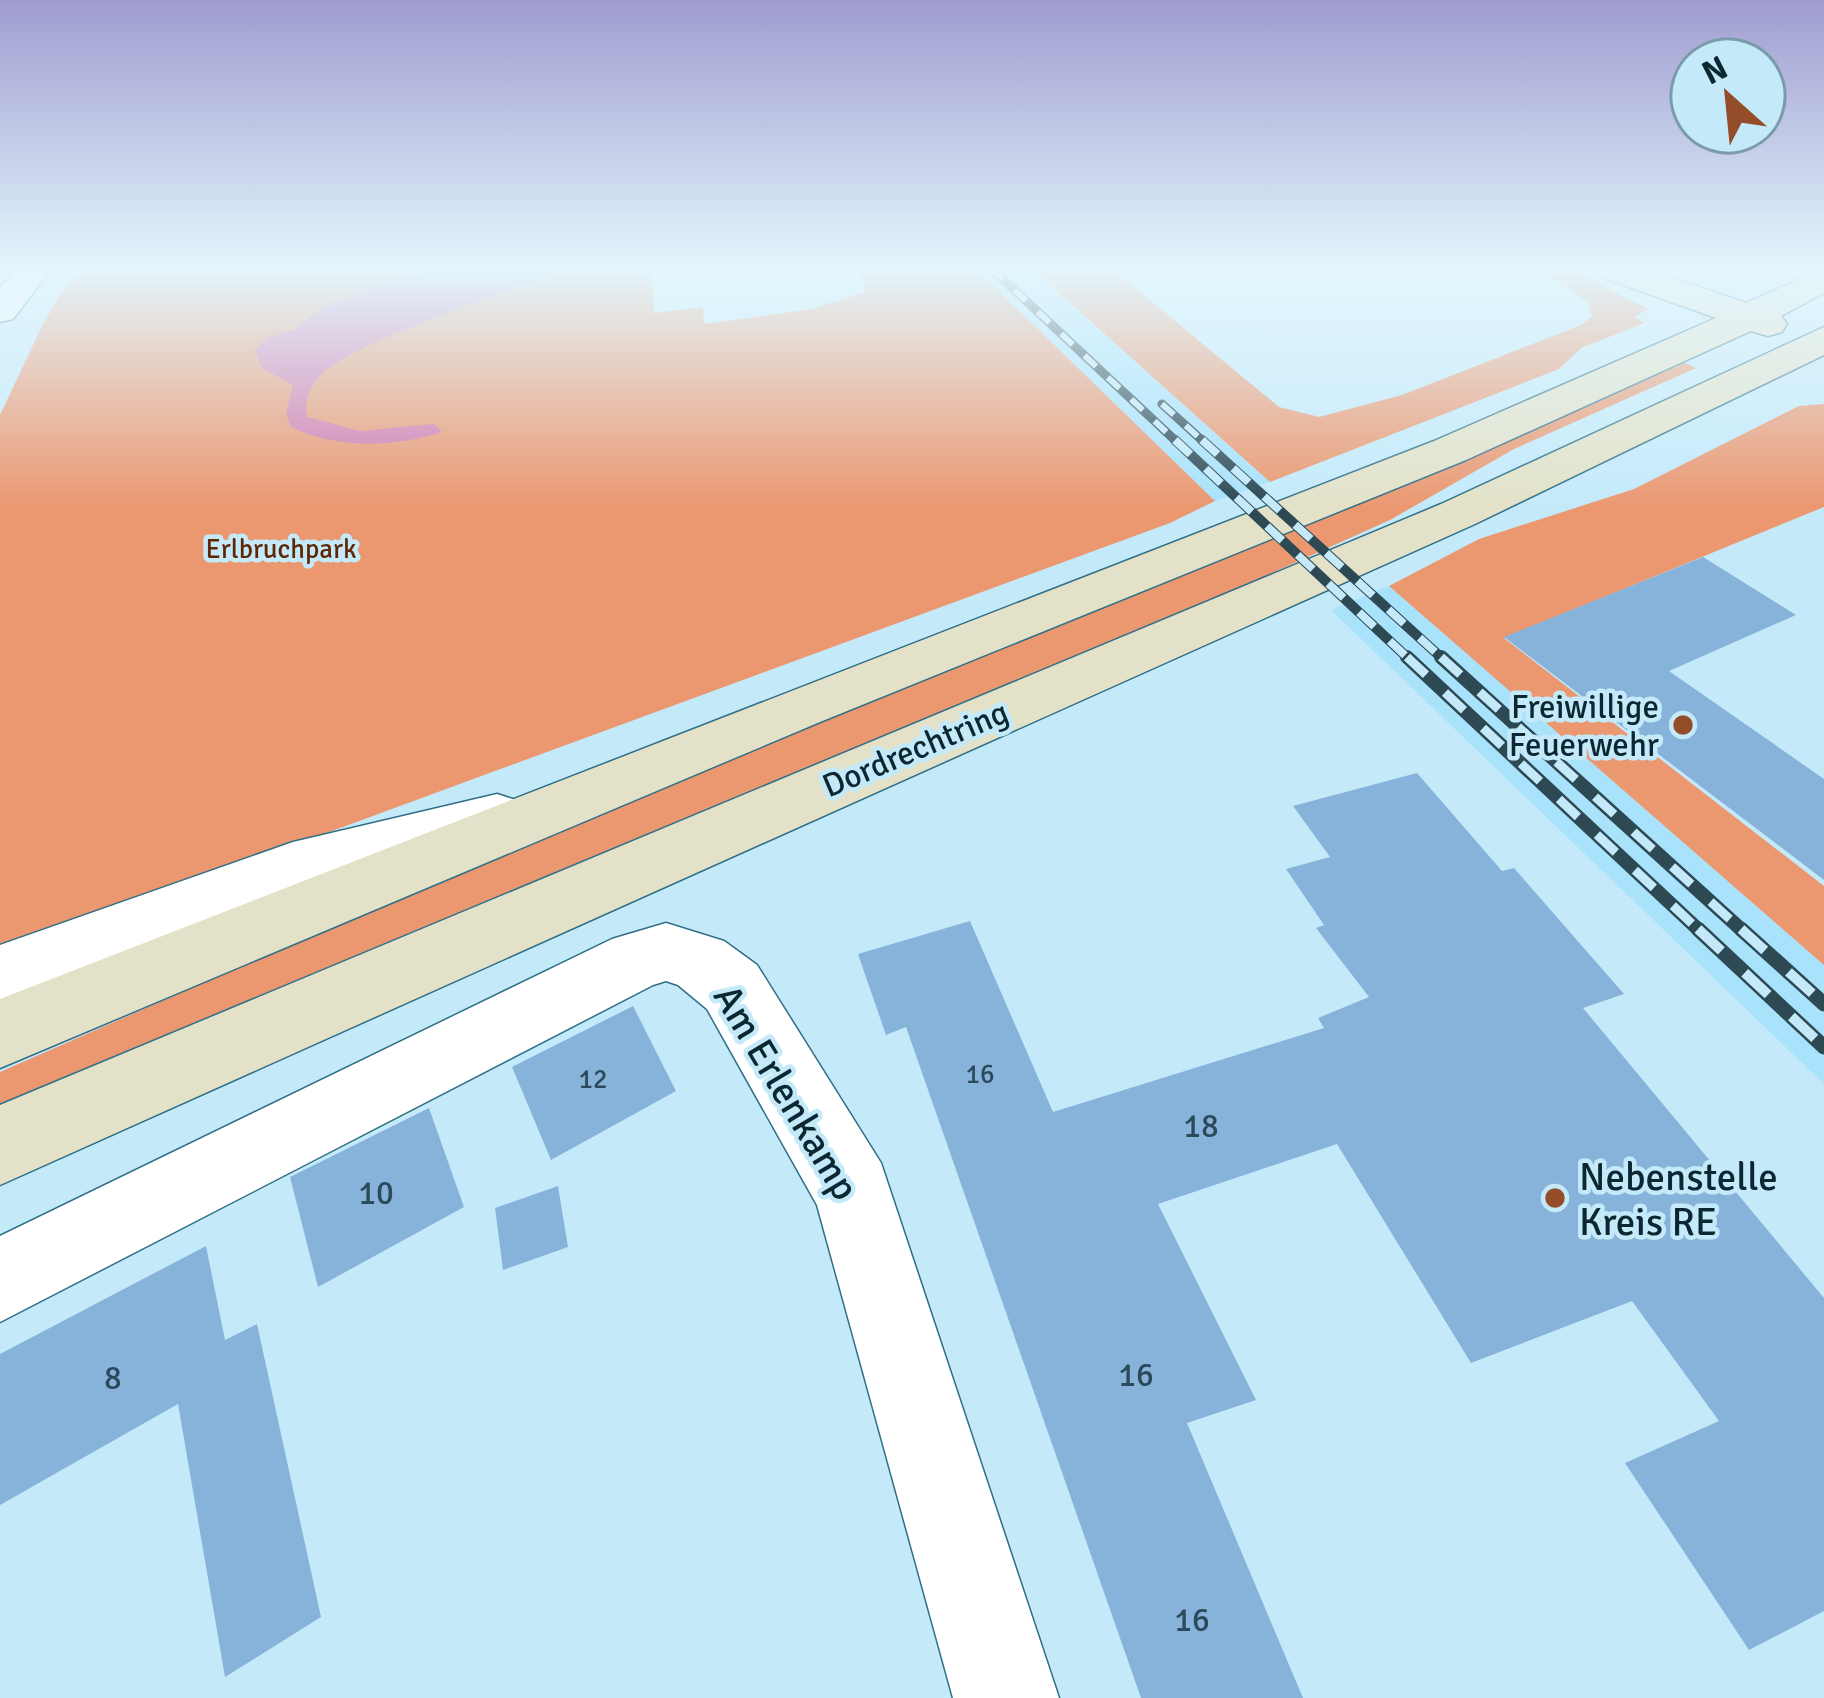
<svg xmlns="http://www.w3.org/2000/svg" width="1824" height="1698" viewBox="0 0 1824 1698" font-family="Signika,sans-serif">
  <style>
    .built { fill: #a9e2fb }
    .green { fill: #eb9871 }
    .water { fill: #d27aab }
    .building { fill: #87b3da }
    .lines { fill: none; stroke-linecap: round; stroke-linejoin: round }
    .street-casing { stroke: #306f87; stroke-width: 3 }
    .secondary-casing { stroke: #306f87; stroke-width: 3 }
    .street { fill: #fff; fill-rule: evenodd }
    .secondary { fill: #e3e2c8; fill-rule: evenodd }
    .rail-far3-casing { stroke: #2c4954; stroke-width: 9 }
    .rail-far2-casing { stroke: #2c4954; stroke-width: 10 }
    .rail-far1-casing { stroke: #2c4954; stroke-width: 14 }
    .rail-casing { stroke: #2c4954; stroke-width: 15 }
    .rail-far3 { stroke: #c4eafa; stroke-width: 6; stroke-dasharray: 16; stroke-linecap: butt }
    .rail-far2 { stroke: #c4eafa; stroke-width: 8; stroke-dasharray: 21; stroke-linecap: butt }
    .rail-far1 { stroke: #c4eafa; stroke-width: 9; stroke-dasharray: 26; stroke-linecap: butt }
    .rail { stroke: #c4eafa; stroke-width: 10; stroke-dasharray: 32; stroke-linecap: butt }
    .poi-dot { fill: #944d28; stroke: #c4eafa; stroke-width: 4.5 }
    .labels { text-anchor: middle; stroke-width: 9; stroke-linejoin: round; paint-order: stroke }
    .far-park-label { font-size: 27px; fill: #5f2705; stroke: #c4eafa }
    .number-label { font-size: 27px; fill: #2b4a5b }
    .poi-label { font-size: 33px; fill: #0c2731; stroke: #c4eafa; text-anchor: end }
    .street-label { font-size: 33px; fill: #0c2731; stroke: #c4eafa }
    .near-number-label { font-size: 33px; fill: #2b4a5b }
    .near-street-label { font-size: 39px; fill: #0c2731; stroke: #c4eafa }
    .near-poi-label { font-size: 39px; fill: #0c2731; stroke: #c4eafa; text-anchor: start }
  </style>
  <rect width="100%" height="100%" fill="#c4eafa"/>
  <path class="built" d="M975,268H1030L1270,482L1215,501Z
    M1389,586L1824,965V1084L1331,610Z"/>
  <path class="green" d="M83,268H652L654,313L703,307L704,324L812,309L867,291L856,268H975L1215,501L1170,523L0,953V415L41,328L61,292Z
    M1031,268H1111L1279,407L1319,417L1402,395L1581,325L1592,316L1588,302L1534,268H1569L1648,309L1634,317L1644,323L1581,348L1559,369L1270,482Z
    M1685,363L1696,368L1514,449L1390,520L1261,578L0,1104V1072L516,846Z
    M1824,404V507L1504,638L1824,886V965L1389,586L1479,539L1634,489L1799,406Z"/>
  <path class="water" d="M432,268L554,270C504,298 345,340 315,382C307,393 305,404 307,417L360,431L434,424L442,432C393,448 337,449 291,427L286,414L293,385L262,368L255,351L267,338L295,329L325,306Z"/>
  <path class="building" d="M1703,557L1796,615L1669,671L1824,779V880L1504,637Z
    M1417,773L1502,871L1514,868L1624,994L1583,1008L1824,1298V1611L1749,1650L1625,1463L1719,1421L1632,1301L1471,1363L1337,1144L1158,1204L1256,1400L1187,1423L1303,1698H1141L906,1027L886,1035L858,954L970,921L1053,1112L1324,1028L1318,1018L1369,997L1316,928L1324,925L1286,869L1330,857L1293,806Z
    M633,1006L676,1091L551,1160L512,1067Z
    M429,1108L464,1207L318,1287L290,1177Z
    M558,1186L568,1247L503,1270L495,1208Z
    M206,1246L225,1340L257,1324L321,1617L225,1677L178,1404L0,1505V1354Z"/>
  <g class="lines">
    <defs>
      <path id="street" d="M17,268H52L13,319L0,322V288Z
        M497,794L519,801L528,818L519,835L302,891L0,1005V945L293,842Z
        M666,923L724,941L757,965L881,1163L1059,1698H953L817,1205L707,1009L678,985L666,981L653,985L0,1322V1236L612,939Z"/>
      <path id="secondary" d="M1593,268H1646L1746,303L1824,268V293L1781,316L1787,324L1782,332L1768,336L1751,331L1466,460L820,722L0,1068V999L1434,441L1716,318L1598,276Z
        M1824,327V355L1475,524L0,1185V1105L1441,504Z"/>
    </defs>
    <use href="#street" class="street-casing"/>
    <use href="#secondary" class="secondary-casing"/>
    <use href="#street" class="street"/>
    <use href="#secondary" class="secondary"/>
    <defs>
      <path id="rail-far3" d="M991,268L1178,443
        M1162,404L1205,443"/>
      <path id="rail-far2" d="M1175,440L1410,660
        M1202,440L1444,660"/>
      <path id="rail-far1" d="M1407,657L1701,932
        M1441,657L1744,932"/>
      <path id="rail" d="M1698,929L1824,1047
        M1741,929L1824,1004"/>
    </defs>
    <use href="#rail-far3" class="rail-far3-casing"/>
    <use href="#rail-far2" class="rail-far2-casing"/>
    <use href="#rail-far1" class="rail-far1-casing"/>
    <use href="#rail" class="rail-casing"/>
    <use href="#rail-far3" class="rail-far3"/>
    <use href="#rail-far2" class="rail-far2"/>
    <use href="#rail-far1" class="rail-far1"/>
    <use href="#rail" class="rail"/>
  </g>
  <linearGradient id="sky" x2="0" y2="1"><stop stop-color="#9f9dd0"/><stop offset="0.53" stop-color="#e4f6fd"/><stop offset="1" stop-color="#e4f6fd" stop-opacity="0"/></linearGradient>
  <rect width="1824" height="506" fill="url(#sky)"/>
  <g class="poi-dot">
    <circle cx="1683" cy="725" r="12"/>
    <circle cx="1555" cy="1198" r="12"/>
  </g>
  <g class="labels">
    <g class="far-park-label">
      <text x="281" y="558">Erlbruchpark</text>
    </g>
    <g class="number-label">
      <text x="980" y="1083">16</text>
      <text x="593" y="1088">12</text>
    </g>
    <g class="poi-label">
      <text x="1659" y="718">Freiwillige<tspan x="1659" dy="38">Feuerwehr</tspan></text>
    </g>
    <g class="street-label">
      <text transform="translate(915 748) rotate(-23)" y="12">Dordrechtring</text>
    </g>
    <g class="near-number-label">
      <text x="1201" y="1137">18</text>
      <text x="376" y="1204">10</text>
      <text x="1136" y="1386">16</text>
      <text x="113" y="1389">8</text>
      <text x="1192" y="1631">16</text>
    </g>
    <g class="near-street-label">
      <text transform="translate(787 1092) rotate(59)" y="14">Am Erlenkamp</text>
    </g>
    <g class="near-poi-label">
      <text x="1579" y="1190">Nebenstelle<tspan x="1579" dy="45">Kreis RE</tspan></text>
    </g>
  </g>
  <g transform="translate(1728 96) rotate(333)"><circle r="57" fill="#c4eafa" stroke="#7a9caa" stroke-width="3"/>
  <path d="M0-9L21 45L0 30L-21 45Z" fill="#944d28"/>
  <text y="-18" font-size="33" font-weight="bold" text-anchor="middle" fill="#0c2731">N</text>
  </g>
</svg>
